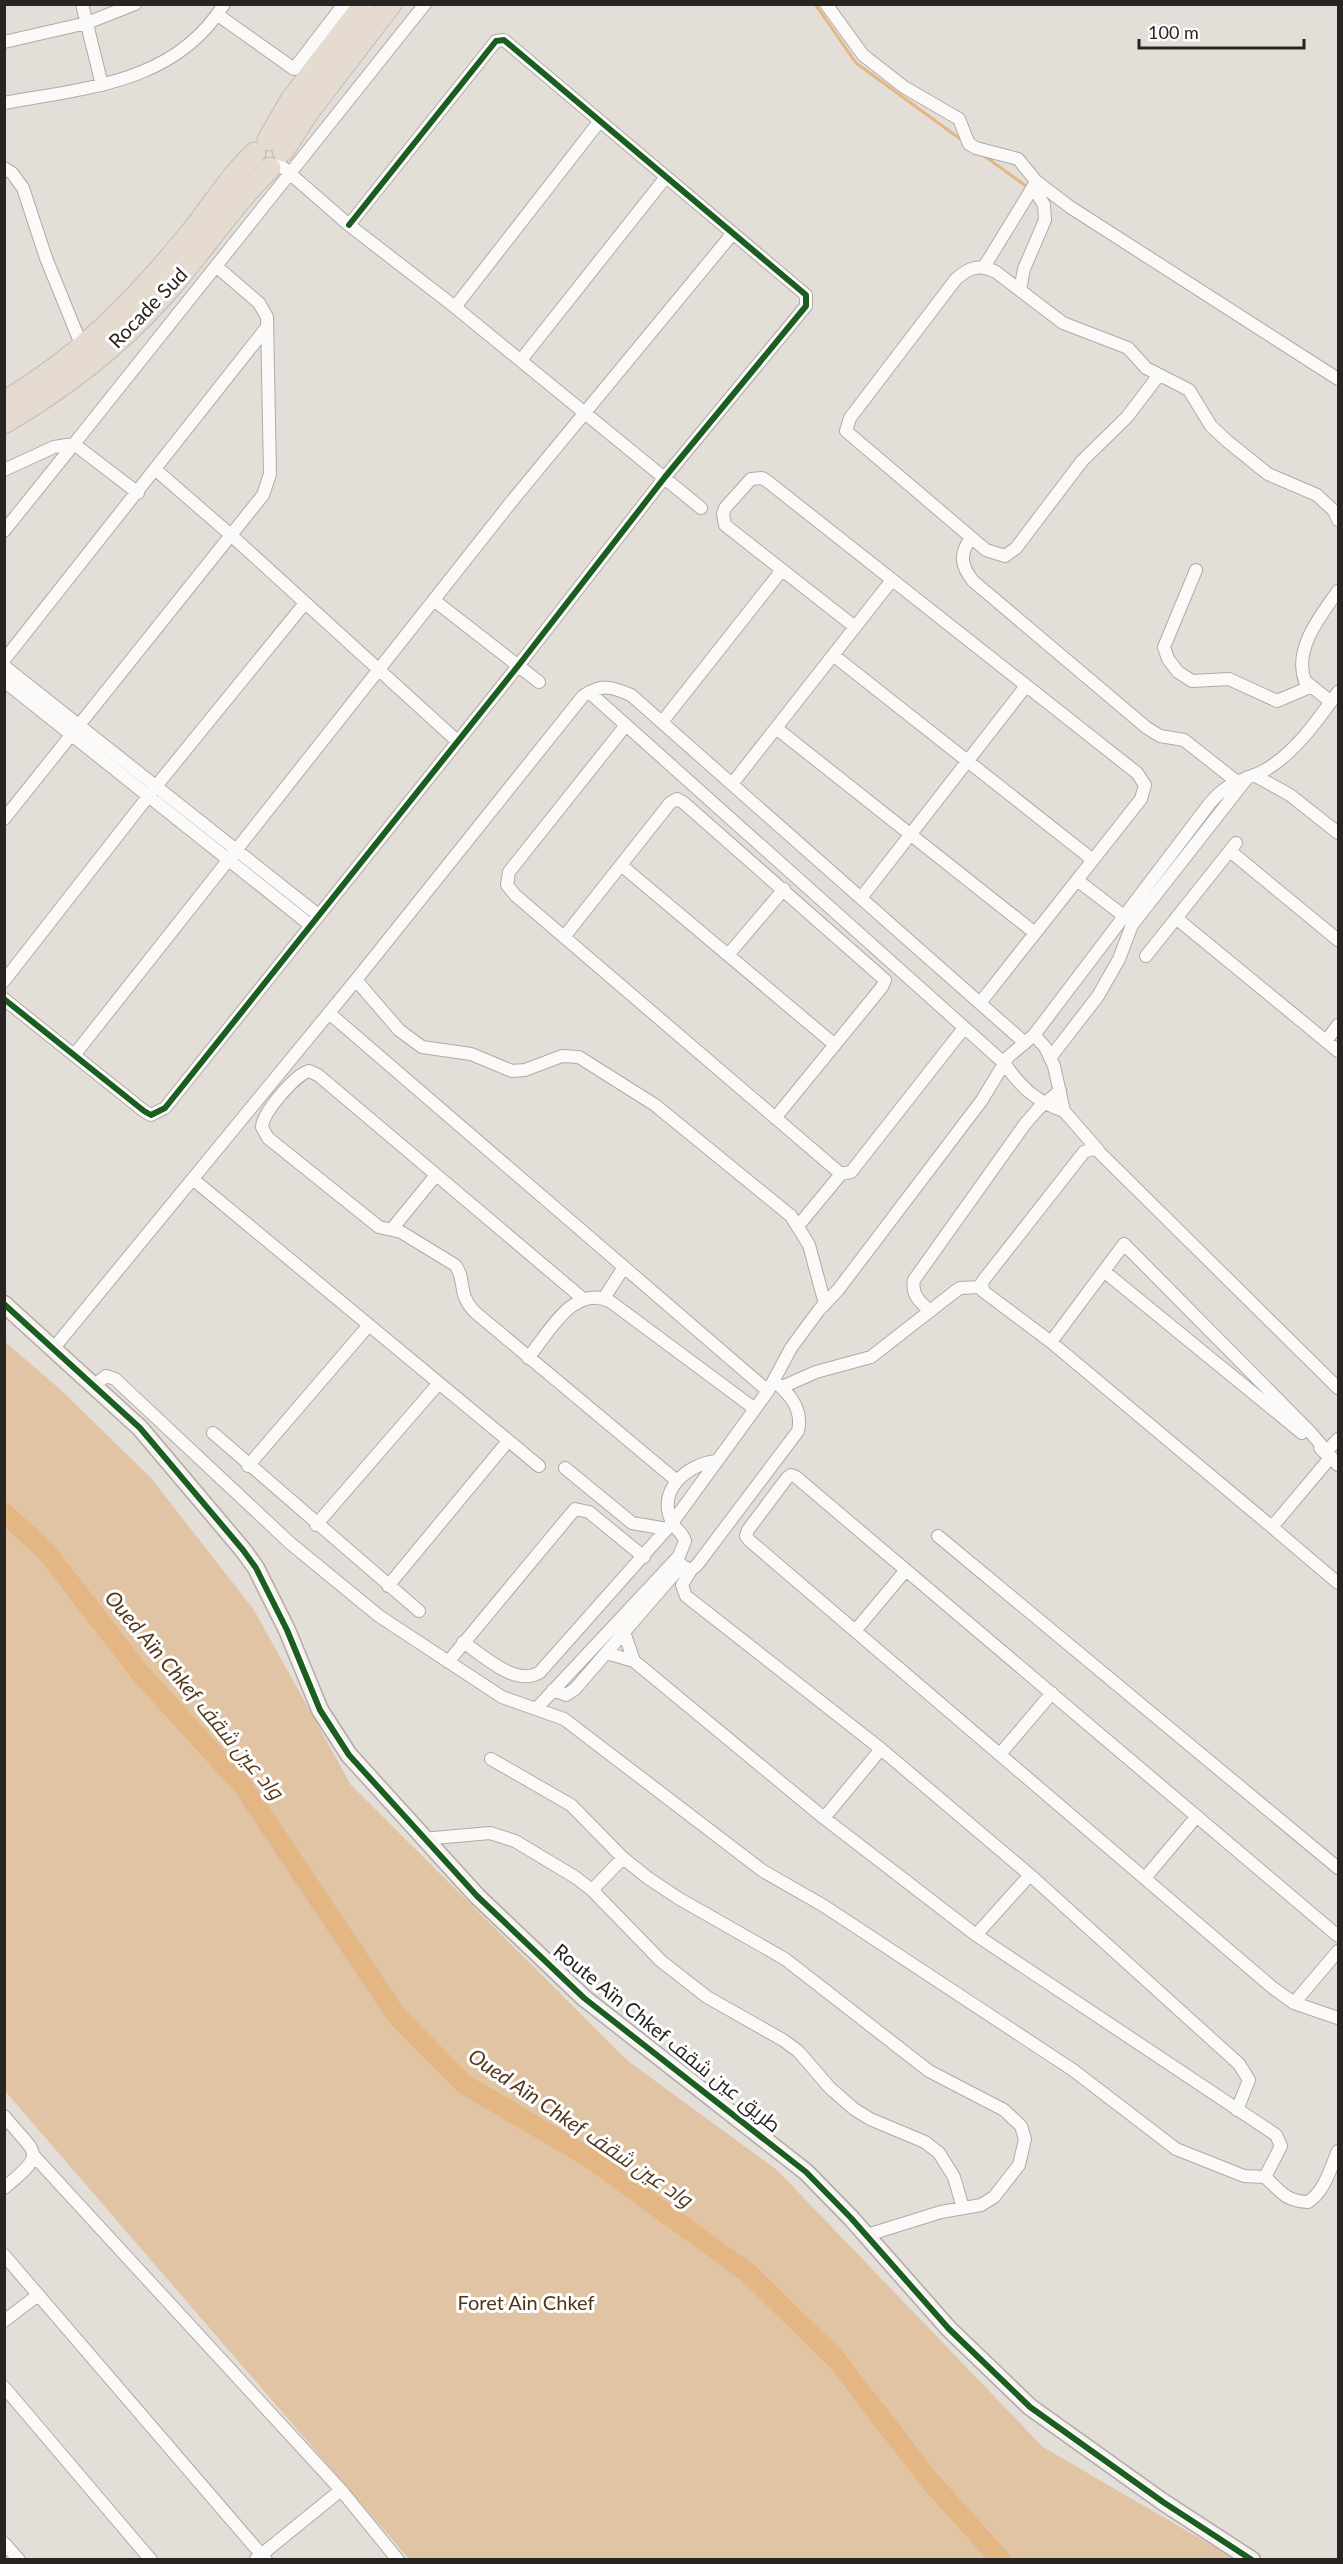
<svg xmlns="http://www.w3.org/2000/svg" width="1343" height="2564" viewBox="0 0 1343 2564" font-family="Lato,Cairo,sans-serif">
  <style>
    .green { fill: #e1c4a4 }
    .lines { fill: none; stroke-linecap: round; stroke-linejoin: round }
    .stream { stroke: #e3b683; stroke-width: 3 }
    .river { stroke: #e3b683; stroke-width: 20 }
    .street-casing { stroke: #afaba8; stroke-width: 14 }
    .secondary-casing { stroke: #afaba8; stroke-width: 19 }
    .highway-casing { stroke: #bebbb9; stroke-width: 23 }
    .street { stroke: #fbfaf9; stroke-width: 12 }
    .secondary { stroke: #f5f1ed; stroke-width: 16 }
    .highway { stroke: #e6dbd0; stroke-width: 21 }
    .cycleway-casing { stroke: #fff; stroke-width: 10 }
    .cycleway { stroke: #1b5e20; stroke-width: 6 }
    .labels { text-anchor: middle; stroke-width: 6; stroke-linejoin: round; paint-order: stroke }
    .street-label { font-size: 20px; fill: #282421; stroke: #fff }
    .park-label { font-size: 20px; fill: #4f3617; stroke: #fff }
    .water-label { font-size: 21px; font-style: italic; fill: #543a1c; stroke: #fff }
  </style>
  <rect width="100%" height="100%" fill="#e4ded9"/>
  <path class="green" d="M4,1341L61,1390L151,1478L254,1610L351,1785L628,2061L777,2170L1043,2447L1235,2559H409L5,2091Z"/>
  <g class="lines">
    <path class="stream" d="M815,4L856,63L963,141
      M983,155L1026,186"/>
    <path class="river" d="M4,1513L45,1550L141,1674L243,1786L396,2015L464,2084L591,2159L748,2273L835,2358L930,2481L1001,2560"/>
    <defs>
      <path id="street" d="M82,4L102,85
        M826,4L863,55L904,87L959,119L969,144L976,148L1018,159L1036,181L1070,207L1338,379
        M218,15L294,69L344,4
        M4,42L87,23L135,4
        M4,103C86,88 176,83 224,4
        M279,164L349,225L455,307L701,508
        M4,168L12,173L23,188L46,258L83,349
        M984,267L1036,182
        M1020,290L1024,269L1045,220L1044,205L1033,187
        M455,307L599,122
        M521,360L666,177
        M1159,375L1127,417L1082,461L1016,548L1005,556L986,550L846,431L850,418L956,279C970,267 979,264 996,272L1063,323L1128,348L1146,368L1189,390L1211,426L1227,441L1268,474L1317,495L1334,511L1338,520
        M4,470L54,447L74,444L425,4
        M156,470L232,536L456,740
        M4,531L74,444L138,493
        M971,538C959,554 961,566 973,581L1147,728L1160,736L1184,740L1236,781
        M1196,570L1164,647L1168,659L1178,672L1192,681L1229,679L1277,701L1310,687
        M435,601L539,682
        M855,627L725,525L723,514L725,508L751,479L762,478L767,481L1137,773L1145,785L1141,799L980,1003
        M833,655L1093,860
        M4,660L267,327
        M4,666L317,914
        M4,681L309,924
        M589,692L1004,1063C1020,1086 1036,1102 1064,1111
        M1331,702L1305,681C1293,649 1321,615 1338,591
        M662,722L782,570
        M626,725L509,872L507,885L515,895L841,1174L851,1172L964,1028
        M776,728L1035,933
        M1254,775L1290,795L1338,833
        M732,784L892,580
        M4,819L263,495L270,474L267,317L259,303L217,267
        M1230,851L1338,940
        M621,865L835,1045
        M1077,880L1124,916
        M861,898L1026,686
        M1176,918L1338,1051
        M564,937L670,803L677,799L684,803L885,980L882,987L775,1118
        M728,955L784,889
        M1146,956L1236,843
        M356,980L399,1030L422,1047L471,1054L512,1071L525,1070L562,1056L579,1057L655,1105L791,1216L809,1245L825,1304
        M4,981L157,785L305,603
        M4,999L144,1111L151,1115L165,1108L518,666L665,477L806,306V295L504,40L496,41L349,225
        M329,1013L768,1391
        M1034,1035L1045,1047L1054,1066L1064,1111L1098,1150
        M1326,1041L1338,1025
        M75,1054L512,501L733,233
        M1050,1058L1098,996L1119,959L1132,925L1248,777
        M194,1180L539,1466
        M798,1226L841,1174
        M392,1229L436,1175
        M1105,1272L1302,1433
        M582,1298L318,1075L309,1071C295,1075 263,1112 262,1127L268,1138L379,1227L401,1232L455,1265C467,1280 456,1294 476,1313L677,1481
        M604,1298L624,1267
        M930,1311C920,1302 911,1295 914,1280L1025,1124L1039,1108L1060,1091
        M1051,1342L1124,1244L1311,1433L1338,1465
        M53,1349L356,980L583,696C602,684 610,686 631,695L1025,1043
        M528,1358C548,1334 574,1282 611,1302L755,1409
        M93,1386L106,1376L115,1379L290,1543L379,1616L502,1697L564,1719L763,1871L824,1906L1073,2070L1176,2149L1244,2176L1265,2177C1280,2190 1284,2201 1308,2202C1325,2191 1330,2169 1338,2151
        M782,1387L816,1372L871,1357L953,1293L960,1288L981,1287
        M213,1433L419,1611
        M1320,1448L1325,1453L1338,1439
        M1330,1458L1272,1527L1051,1342L983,1291L982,1282L1084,1152L1095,1148L1338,1388
        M248,1466L369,1325
        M565,1468L632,1523L667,1529
        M316,1525L439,1383
        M1272,1527L1338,1583
        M938,1536L1338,1868
        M685,1567L691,1570L697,1565L798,1431C803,1409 790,1394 774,1381
        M691,1570L682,1585L686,1596L881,1749L1030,1875L1239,2064L1249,2080L1237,2110
        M388,1586L508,1441
        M855,1631L906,1570
        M624,1632L634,1661
        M463,1642C483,1655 516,1688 540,1672L672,1523L768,1391L791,1348L819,1310L838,1290L982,1100L1008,1057L1034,1035L1210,803C1234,775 1248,783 1273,765C1300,746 1319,718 1338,692
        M606,1653L634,1661L824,1818L976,1935L1276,2135L1281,2146L1265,2177
        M448,1662L575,1509L589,1512L644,1557
        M553,1690L566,1695L575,1689L682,1565
        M536,1709L679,1556L685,1541C683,1533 675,1529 672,1522C656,1490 688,1464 716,1461
        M1000,1754L1052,1693
        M491,1759L571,1805L623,1858L648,1878L678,1898L785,1959L929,2071L1004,2110L1021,2126L1025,2139L1019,2165L994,2197L981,2205L941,2212L867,2235
        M824,1818L881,1749
        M423,1839L490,1833L515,1841L575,1877L592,1890L661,1961L707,1997L783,2040L798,2051L830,2088L854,2109L870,2119L925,2142L939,2153L954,2177L963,2208
        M1145,1878L1197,1816
        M592,1890L623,1858
        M976,1935L1030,1875
        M1338,1936L796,1477L791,1475L787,1478L748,1530L746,1536L750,1541L1273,1988L1294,2003L1338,2018
        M1294,2003L1338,1951
        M4,2116C37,2156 48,2152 4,2188
        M35,2157L341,2490L398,2560
        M4,2255L266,2560
        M4,2321L38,2295
        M4,2387L151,2560
        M4,2543L19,2560
        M256,2559L341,2490"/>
      <path id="secondary" d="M4,1304L140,1428L243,1550L256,1568L287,1630L320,1710L349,1755L477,1896L584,1998L806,2172L851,2218L949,2329L1030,2407L1163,2502L1252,2560"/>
      <path id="highway" d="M268,140L291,100L365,4
        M283,151L309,111L391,4
        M4,402C84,354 134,302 192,231C213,205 231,175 255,153
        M4,423C62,389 116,348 161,298C199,257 230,207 270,168"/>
    </defs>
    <use href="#street" class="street-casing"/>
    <use href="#secondary" class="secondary-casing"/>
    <use href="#highway" class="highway-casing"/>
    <use href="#street" class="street"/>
    <use href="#secondary" class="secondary"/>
    <use href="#highway" class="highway"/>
    <defs>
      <path id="cycleway" d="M4,999L144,1111L151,1115L165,1108L518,666L665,477L806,306V295L504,40L496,41L349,225
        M4,1304L140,1428L243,1550L256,1568L287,1630L320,1710L349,1755L477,1896L584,1998L806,2172L851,2218L949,2329L1030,2407L1163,2502L1252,2560"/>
    </defs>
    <use href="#cycleway" class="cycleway-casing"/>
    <use href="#cycleway" class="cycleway"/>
  </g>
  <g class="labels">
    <g class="street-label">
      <text transform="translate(148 308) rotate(-46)" y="7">Rocade Sud</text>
      <text transform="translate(667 2038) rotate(39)" y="7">Route Aïn Chkef طريق عين شقف</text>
    </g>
    <g class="park-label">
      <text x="526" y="2310">Foret Ain Chkef</text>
    </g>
    <g class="water-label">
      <text transform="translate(194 1695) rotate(50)" y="7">Oued Aïn Chkef واد عين شقف</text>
      <text transform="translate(580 2128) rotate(34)" y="7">Oued Aïn Chkef واد عين شقف</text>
    </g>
  </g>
  <rect width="1343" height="2564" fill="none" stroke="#282421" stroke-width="12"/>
  <path d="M1139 39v9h165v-9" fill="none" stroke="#282421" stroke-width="3"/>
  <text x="1148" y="39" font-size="18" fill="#282421" stroke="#ffffff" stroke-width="4.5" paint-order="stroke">100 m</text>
</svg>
